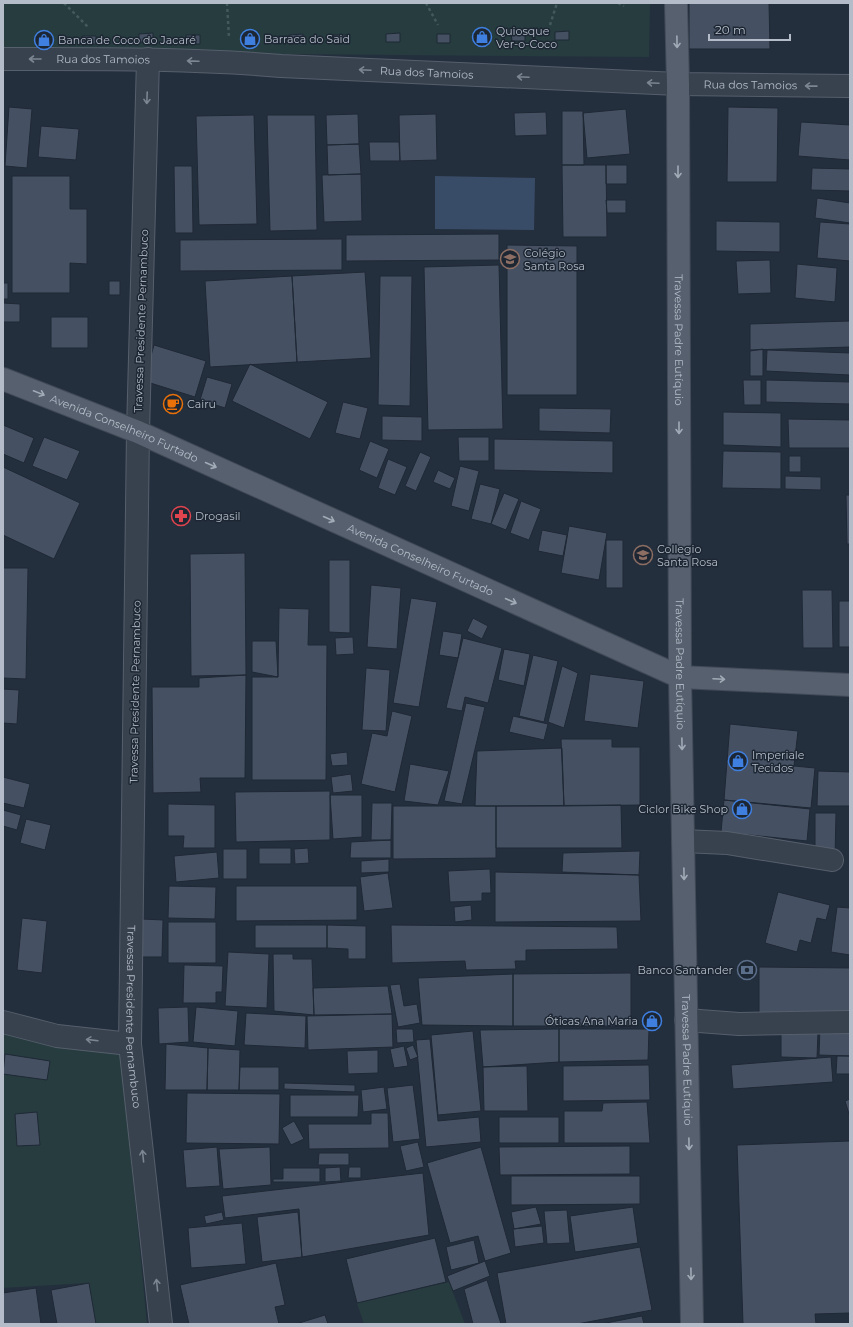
<svg xmlns="http://www.w3.org/2000/svg" width="853" height="1327" viewBox="0 0 853 1327" font-family="Montserrat,sans-serif">
  <style>
    .green { fill: #263c3f }
    .water { fill: #394c67 }
    .building { fill: #455162; stroke: #1f2835 }
    .lines { fill: none; stroke-linecap: round; stroke-linejoin: round }
    .minor-casing { stroke: #565f6c; stroke-width: 24 }
    .major-casing { stroke: #414a57; stroke-width: 24 }
    .path { stroke: #44595c; stroke-width: 2.5; stroke-dasharray: 3 3; stroke-linecap: butt }
    .minor { stroke: #38414e; stroke-width: 22 }
    .major { stroke: #56606e; stroke-width: 22 }
    .oneway { stroke: #a1aab7 }
    .oneway2 { stroke: #7c8592 }
    .labels { text-anchor: middle; stroke-width: 3; stroke-linejoin: round; paint-order: stroke }
    .poi-label { font-size: 11px; fill: #b4bcc9; stroke: #1d2633; text-anchor: start }
    .street-label { font-size: 11px; fill: #b4bcc9; stroke: #1d2633 }
  </style>
  <rect width="100%" height="100%" fill="#242f3e"/>
  <path class="green" d="M3,3H650L649,57L146,53L3,55Z
    M3,1023L121,1055L147,1324H96L88,1283L3,1288Z
    M449,1282L465,1324H364L357,1303Z"/>
  <path class="water" d="M435,176L535,178L534,230L435,229Z"/>
  <path class="building" d="M689,3H769L770,49H689Z
    M569,31V40H555V32Z
    M511,32H525V41H512Z
    M153,33V42H139V34Z
    M400,33V42H386V34Z
    M475,33H489V42H475Z
    M243,34H257V43H243Z
    M303,34V43L289,44V35Z
    M437,34H450V43H437Z
    M37,35H50L51,44H37Z
    M186,35H200V44H186Z
    M333,35H347V43L334,44Z
    M82,36H96V44L82,45Z
    M9,107L32,109L27,168L5,166Z
    M728,107L778,108L777,182H727Z
    M626,109L630,154L587,158L583,113Z
    M562,111H583L584,165H562Z
    M546,112L547,135L515,136L514,113Z
    M358,114L359,144L327,145L326,115Z
    M436,114L437,160L400,161L399,115Z
    M254,115L257,224L199,225L196,116Z
    M267,115H315L317,230L270,231Z
    M801,122L850,125V160L798,156Z
    M41,126L79,129L76,160L38,157Z
    M369,142H399L400,161H370Z
    M359,144L361,174L328,175L327,145Z
    M562,165H606L607,237H563Z
    M606,165H627V184H606Z
    M174,166H192L193,233H175Z
    M812,168L850,169V191L811,190Z
    M361,174L362,221L324,222L322,175Z
    M12,176H70V209H87V264L70,263V293H12Z
    M817,198L850,203V223L815,218Z
    M606,200H626V213H607Z
    M716,221L780,222V252L716,251Z
    M820,222L850,224V261L817,258Z
    M499,234V260L346,261V235Z
    M342,239V270L180,271V240Z
    M507,245L577,246V395H507Z
    M770,260L771,293L738,294L736,261Z
    M797,264L837,268L835,302L795,298Z
    M499,265L503,429L428,430L424,267Z
    M365,272L371,358L297,362L292,276Z
    M292,276L297,362L210,367L205,281Z
    M380,276H412L410,406L378,405Z
    M109,281H120V295H109Z
    M3,283H8V299H3Z
    M3,303L20,304V322H3Z
    M51,317H88V348H51Z
    M850,321V347L750,350V324Z
    M154,345L206,361L195,397L144,381Z
    M763,349V376H750V351Z
    M767,350L850,353V375L766,371Z
    M250,364L328,402L310,439L232,401Z
    M207,377L232,384L225,408L200,400Z
    M743,380H761V405H744Z
    M766,380L850,382V404L766,402Z
    M343,402L368,408L360,439L335,433Z
    M539,408L611,409L610,433L539,431Z
    M723,412L781,413V447L723,445Z
    M382,416L422,417V441L382,440Z
    M788,419L850,420V448H789Z
    M3,425L34,438L24,463L3,454Z
    M44,437L80,451L67,480L32,466Z
    M458,437H489V461H459Z
    M494,439L613,441V473L494,470Z
    M370,441L389,449L377,478L359,470Z
    M723,451L781,452V489L722,488Z
    M420,452L431,457L416,491L405,486Z
    M789,456H801V472H789Z
    M388,459L407,467L395,495L378,488Z
    M460,466L479,471L469,511L451,506Z
    M3,467L80,503L54,559L3,535Z
    M438,470L455,478L450,489L433,482Z
    M785,476L821,477V490L785,489Z
    M480,484L500,489L491,524L471,519Z
    M504,493L519,499L506,530L491,524Z
    M846,495H850V544H847Z
    M521,501L541,509L529,540L510,533Z
    M569,526L607,533L599,580L561,573Z
    M542,530L567,535L563,556L538,551Z
    M606,540H623V588H606Z
    M245,553L246,675L191,676L190,554Z
    M329,560H350V633L329,632Z
    M3,568H28L26,679L3,678Z
    M371,585L401,588L397,649L367,647Z
    M802,590H832L833,648H803Z
    M411,598L437,602L419,707L393,703Z
    M839,601H850V647H839Z
    M279,608L309,609L308,645H327L326,780H252V677H278Z
    M473,618L488,626L482,639L467,631Z
    M443,631L462,634L458,658L439,655Z
    M353,637L354,654L336,655L335,638Z
    M463,638L502,648L488,703L465,697L462,711L446,708Z
    M252,641H276L278,677L252,672Z
    M504,649L530,654L524,686L498,680Z
    M533,655L558,661L544,722L519,716Z
    M562,666L578,673L564,728L548,722Z
    M366,668L390,670L386,731L362,730Z
    M590,674L644,681L638,728L584,721Z
    M246,675L245,778H200L201,792L153,793L152,687H199V678Z
    M3,689L19,690L17,724L3,723Z
    M466,703L485,707L462,804L444,801Z
    M392,711L412,716L395,792L361,784L372,733L387,736Z
    M513,716L548,724L544,740L509,732Z
    M730,724L798,731L794,766L815,768L811,808L724,800Z
    M561,739H612V747H640V805L564,806Z
    M562,748L564,806H475L477,751Z
    M347,752L348,765L332,766L330,754Z
    M410,764L449,771L438,805L404,801Z
    M818,771L850,772V806H817Z
    M351,774L353,791L333,793L331,777Z
    M3,777L30,784L24,808L3,803Z
    M330,791V840L236,842L235,792Z
    M330,795H362V837L333,839Z
    M724,800L810,809L807,841L721,832Z
    M372,803H392L391,840H371Z
    M168,804L215,805V848H183L184,836H168Z
    M621,805L622,848H496V806Z
    M393,806H496V858L393,859Z
    M3,810L21,815L17,830L3,826Z
    M815,813H836L835,857L815,856Z
    M26,819L51,825L45,850L20,843Z
    M391,840V858H350L351,842Z
    M259,848H291V864H259Z
    M308,848L309,863L295,864L294,849Z
    M223,849H247V879H223Z
    M640,851L639,875L562,872L563,853Z
    M217,852L219,878L176,882L174,856Z
    M389,859V872L361,873V861Z
    M490,869L491,893H482V901L450,902L448,871Z
    M495,872L639,875L641,921L495,922Z
    M388,873L393,908L364,911L360,877Z
    M169,886L216,887L215,919L168,918Z
    M236,886H357V920L236,921Z
    M778,892L830,905L826,920L817,918L811,943L800,940L797,952L765,943Z
    M471,905L472,920L455,922L454,907Z
    M837,907L850,908V955L831,952Z
    M22,918L47,921L42,973L17,970Z
    M142,919L163,920L162,957H141Z
    M168,922H216V963H168Z
    M255,925H327V948H255Z
    M327,925L366,926V959H348V949L327,948Z
    M391,925L617,927L618,949L526,950V961H515L516,969L466,970L465,961L392,963Z
    M228,952L269,954L267,1008L225,1006Z
    M273,954H293V959H312L314,1015L274,1011Z
    M184,965L223,966L222,992H216V1003H183Z
    M759,967L850,968V1014L759,1013Z
    M631,973V1026H513V974Z
    M513,974V1026L422,1025L418,978Z
    M400,984L404,1006L417,1004L420,1023L398,1027L390,985Z
    M388,986L392,1014L314,1015L313,988Z
    M188,1007L189,1042L159,1044L158,1008Z
    M196,1007L238,1011L235,1046L193,1042Z
    M246,1013L306,1016L305,1048L244,1045Z
    M392,1014L393,1047L308,1050L307,1016Z
    M820,1028L850,1029V1056L819,1055Z
    M396,1029H413L414,1042L397,1043Z
    M559,1029V1062L483,1067L480,1030Z
    M559,1029H649L648,1060L559,1062Z
    M781,1030L818,1031L817,1058L781,1057Z
    M473,1031L481,1111L438,1115L431,1035Z
    M430,1039L438,1121L479,1117L481,1142L426,1147L416,1040Z
    M166,1044L208,1048L207,1090H165Z
    M413,1045L418,1057L410,1060L406,1048Z
    M404,1046L408,1066L394,1068L390,1049Z
    M208,1048L240,1050L239,1090H207Z
    M378,1050V1073L348,1074L347,1051Z
    M5,1054L50,1061L47,1080L3,1074Z
    M837,1056H850V1074H836Z
    M831,1057L833,1082L733,1089L731,1065Z
    M649,1065L650,1100L563,1101V1066Z
    M527,1066L528,1111H484L483,1067Z
    M240,1067H279V1090H239Z
    M284,1083L355,1085V1092L284,1089Z
    M413,1085L420,1139L393,1142L387,1088Z
    M384,1087L387,1109L363,1112L361,1090Z
    M187,1093L280,1094L279,1144L186,1143Z
    M290,1095H359L358,1117H290Z
    M850,1099V1117L845,1101Z
    M647,1102L650,1143H564V1111H602L603,1103Z
    M37,1112L40,1145L17,1146L15,1114Z
    M371,1113H388L389,1148L309,1149L308,1124H371Z
    M499,1117H559V1143H499Z
    M294,1121L304,1139L291,1145L282,1128Z
    M850,1141V1313L815,1314L816,1324H743L737,1145Z
    M418,1142L424,1167L406,1171L400,1146Z
    M630,1146V1174L500,1175L499,1147Z
    M217,1147L220,1186L186,1188L183,1150Z
    M270,1147L271,1185L223,1189L219,1149Z
    M481,1147L511,1253L485,1261L478,1236L450,1243L427,1163Z
    M319,1153H349V1165H318Z
    M340,1167L341,1181L325,1182V1168Z
    M349,1167H361V1178H348Z
    M283,1168H320V1182H273V1179H283Z
    M423,1173L429,1235L302,1257L299,1209L225,1218L222,1196Z
    M511,1176H640V1204L511,1205Z
    M536,1207L541,1224L514,1229L511,1212Z
    M633,1207L638,1243L575,1252L570,1216Z
    M567,1210L570,1243L547,1244L544,1211Z
    M222,1212L224,1220L206,1224L204,1216Z
    M298,1212L302,1257L262,1262L257,1217Z
    M242,1223L246,1264L191,1268L188,1228Z
    M542,1226L544,1243L515,1247L513,1229Z
    M435,1238L446,1282L357,1303L346,1259Z
    M474,1240L479,1263L451,1270L446,1247Z
    M640,1247L652,1310L577,1324H506L497,1273Z
    M485,1261L490,1276L453,1291L447,1276Z
    M276,1263L285,1305L275,1307L279,1324H189L180,1285Z
    M487,1280L501,1324H473L464,1289Z
    M89,1283L96,1324H57L51,1290Z
    M36,1288L41,1324H3V1293Z
    M325,1315L328,1324H296Z
    M642,1316L644,1324H601Z"/>
  <g class="lines">
    <defs>
      <g id="minor">
        <path id="s1" d="M3,59C96,59 188,58 281,66L678,84L850,86"/>
        <path id="s2" d="M148,59L138,432L130,1044L161,1324"/>
        <path d="M683,841L727,843L832,860"/>
        <path d="M686,1020L739,1024L850,1022"/>
        <path d="M3,1022L57,1036L130,1044"/>
      </g>
      <g id="major">
        <path id="s3" d="M676,3L678,84L680,677L692,1324"/>
        <path id="s4" d="M3,379L138,432L680,677L850,685"/>
      </g>
    </defs>
    <use href="#minor" class="minor-casing"/>
    <use href="#major" class="major-casing"/>
    <path class="path" d="M64,3L88,27
      M227,3L229,38
      M426,3L438,25
      M618,3L624,6
      M550,25L557,3"/>
    <use href="#minor" class="minor"/>
    <use href="#major" class="major"/>
  </g>
  <defs><path id="oneway-shaft" d="M-6 0H5M1.5-3L5.5 0L1.5 3" fill="none" stroke-width="1.6" stroke-linecap="round" stroke-linejoin="round"/></defs>
  <g class="oneway">
    <use href="#oneway-shaft" transform="translate(677 42) rotate(89)"/>
    <use href="#oneway-shaft" transform="translate(678 172) rotate(90)"/>
    <use href="#oneway-shaft" transform="translate(39 393) rotate(22)"/>
    <use href="#oneway-shaft" transform="translate(679 428) rotate(90)"/>
    <use href="#oneway-shaft" transform="translate(211 465) rotate(24)"/>
    <use href="#oneway-shaft" transform="translate(329 519) rotate(24)"/>
    <use href="#oneway-shaft" transform="translate(511 601) rotate(24)"/>
    <use href="#oneway-shaft" transform="translate(719 679) rotate(3)"/>
    <use href="#oneway-shaft" transform="translate(682 744) rotate(89)"/>
    <use href="#oneway-shaft" transform="translate(684 874) rotate(89)"/>
    <use href="#oneway-shaft" transform="translate(689 1144) rotate(89)"/>
    <use href="#oneway-shaft" transform="translate(691 1274) rotate(89)"/>
  </g>
  <g class="oneway2">
    <use href="#oneway-shaft" transform="translate(35 59) rotate(-180)"/>
    <use href="#oneway-shaft" transform="translate(193 61) rotate(-178)"/>
    <use href="#oneway-shaft" transform="translate(365 70) rotate(-177)"/>
    <use href="#oneway-shaft" transform="translate(523 77) rotate(-177)"/>
    <use href="#oneway-shaft" transform="translate(653 83) rotate(-177)"/>
    <use href="#oneway-shaft" transform="translate(811 86) rotate(-179)"/>
    <use href="#oneway-shaft" transform="translate(147 98) rotate(92)"/>
    <use href="#oneway-shaft" transform="translate(92 1040) rotate(-173)"/>
    <use href="#oneway-shaft" transform="translate(143 1156) rotate(-96)"/>
    <use href="#oneway-shaft" transform="translate(157 1285) rotate(-96)"/>
  </g>
  <defs>
    <symbol id="shop-ring" viewBox="-11 -11 22 22"><circle r="9.5" fill="#1d2633" stroke="#3f7fe0" stroke-width="1.5"/><path d="M-5-2.5h2.3a2.7 3.5 0 0 1 5.4 0H5L5.5 6h-11ZM-1.5-2.5h3a1.5 2.3 0 0 0-3 0Z" fill="#3f7fe0"/></symbol>
    <symbol id="school-ring" viewBox="-11 -11 22 22"><circle r="9.5" fill="#1d2633" stroke="#8d6e63" stroke-width="1.5"/><path d="M0-5L7-2L0 1L-7-2ZM-4 1L0 2.5L4 1V4Q0 6-4 4Z" fill="#8d6e63"/></symbol>
    <symbol id="cafe-ring" viewBox="-11 -11 22 22"><circle r="9.5" fill="#1d2633" stroke="#e8710a" stroke-width="1.5"/><path d="M-5.5-4.5H6V0H3Q3 3.5 0 3.5H-2.5Q-5.5 3.5-5.5 0ZM3-3.2v2h1.7v-2ZM-6 4.5H4V6H-6Z" fill="#e8710a"/></symbol>
    <symbol id="pharmacy-ring" viewBox="-11 -11 22 22"><circle r="9.5" fill="#1d2633" stroke="#e0444e" stroke-width="1.5"/><path d="M-2-6h4v4h4v4h-4v4h-4v-4h-4v-4h4Z" fill="#e0444e"/></symbol>
    <symbol id="bank-ring" viewBox="-11 -11 22 22"><circle r="9.5" fill="#1d2633" stroke="#5c6f8a" stroke-width="1.5"/><path d="M-6-4H6V4H-6ZM0-2.3a2.3 2.3 0 1 0 0 4.6a2.3 2.3 0 1 0 0-4.6Z" fill="#5c6f8a"/></symbol>
  </defs>
  <g fill-rule="evenodd">
    <use href="#shop-ring" x="471" y="26" width="22" height="22"/>
    <use href="#shop-ring" x="239" y="28" width="22" height="22"/>
    <use href="#shop-ring" x="33" y="29" width="22" height="22"/>
    <use href="#school-ring" x="499" y="248" width="22" height="22"/>
    <use href="#cafe-ring" x="162" y="393" width="22" height="22"/>
    <use href="#pharmacy-ring" x="170" y="505" width="22" height="22"/>
    <use href="#school-ring" x="632" y="544" width="22" height="22"/>
    <use href="#shop-ring" x="727" y="750" width="22" height="22"/>
    <use href="#shop-ring" x="731" y="798" width="22" height="22"/>
    <use href="#bank-ring" x="736" y="959" width="22" height="22"/>
    <use href="#shop-ring" x="641" y="1010" width="22" height="22"/>
  </g>
  <g class="labels">
    <g class="poi-label">
      <text x="496" y="35">Quiosque<tspan x="496" dy="13">Ver-o-Coco</tspan></text>
      <text x="264" y="43">Barraca do Said</text>
      <text x="58" y="44">Banca de Coco do Jacaré</text>
      <text x="524" y="257">Colégio<tspan x="524" dy="13">Santa Rosa</tspan></text>
      <text x="187" y="408">Cairu</text>
      <text x="195" y="520">Drogasil</text>
      <text x="657" y="553">Collegio<tspan x="657" dy="13">Santa Rosa</tspan></text>
      <text x="752" y="759">Imperiale<tspan x="752" dy="13">Tecidos</tspan></text>
      <text x="728" y="813" text-anchor="end">Ciclor Bike Shop</text>
      <text x="733" y="974" text-anchor="end">Banco Santander</text>
      <text x="638" y="1025" text-anchor="end">Óticas Ana Maria</text>
    </g>
    <g class="street-label">
      <text dy="4" stroke="none"><textPath href="#s1" startOffset="100">Rua dos Tamoios</textPath></text>
      <text dy="4" stroke="none"><textPath href="#s1" startOffset="424">Rua dos Tamoios</textPath></text>
      <text dy="4" stroke="none"><textPath href="#s1" startOffset="748">Rua dos Tamoios</textPath></text>
      <text transform="translate(141 321) rotate(-88)" y="4">Travessa Presidente Pernambuco</text>
      <text dy="4" stroke="none"><textPath href="#s3" startOffset="337">Travessa Padre Eutíquio</textPath></text>
      <text dy="4" stroke="none"><textPath href="#s4" startOffset="131">Avenida Conselheiro Furtado</textPath></text>
      <text dy="4" stroke="none"><textPath href="#s4" startOffset="455">Avenida Conselheiro Furtado</textPath></text>
      <text dy="4" stroke="none"><textPath href="#s3" startOffset="661">Travessa Padre Eutíquio</textPath></text>
      <text transform="translate(135 692) rotate(-89)" y="4">Travessa Presidente Pernambuco</text>
      <text dy="4" stroke="none"><textPath href="#s2" startOffset="958">Travessa Presidente Pernambuco</textPath></text>
      <text dy="4" stroke="none"><textPath href="#s3" startOffset="1057">Travessa Padre Eutíquio</textPath></text>
    </g>
  </g>
  <rect width="853" height="1327" fill="none" stroke="#b4bcc9" stroke-width="8"/>
  <path d="M709 34v6h81v-6" fill="none" stroke="#b4bcc9" stroke-width="2"/>
  <text x="715" y="34" font-size="12" fill="#b4bcc9" stroke="#1d2633" stroke-width="3" paint-order="stroke">20 m</text>
</svg>
